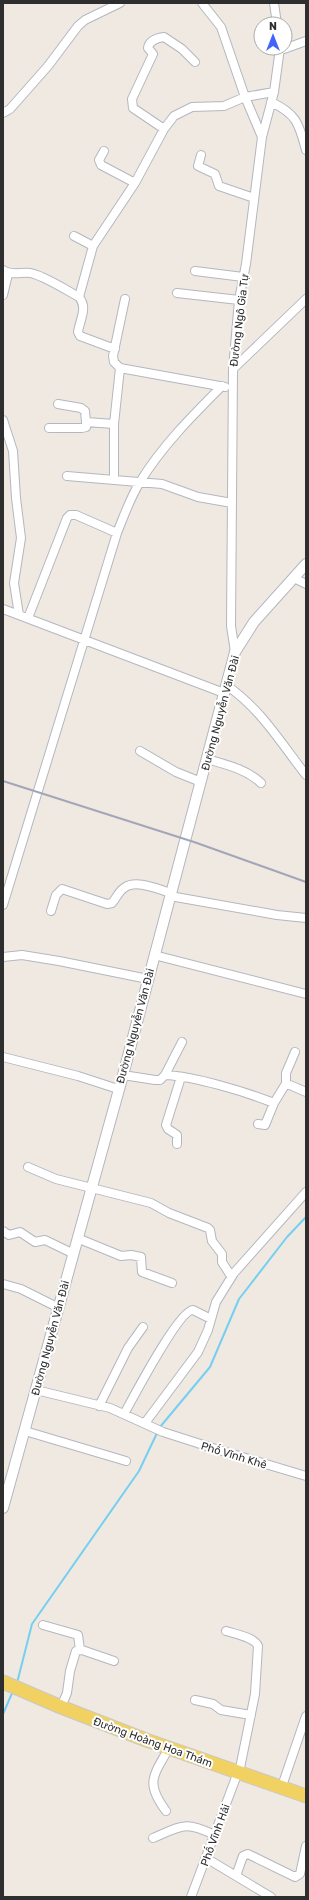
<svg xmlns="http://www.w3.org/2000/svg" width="309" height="1900" viewBox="0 0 309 1900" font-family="Rubik,sans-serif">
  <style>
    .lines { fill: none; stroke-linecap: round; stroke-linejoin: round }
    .stream { stroke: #75cff0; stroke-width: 2 }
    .minor-casing { stroke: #b4b7c1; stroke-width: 10 }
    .tertiary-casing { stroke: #b4b7c1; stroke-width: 12 }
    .primary-casing { stroke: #c9c9c9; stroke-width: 15 }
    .minor { stroke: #fff; stroke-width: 8 }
    .tertiary { stroke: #fff; stroke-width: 10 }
    .primary { stroke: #f2d163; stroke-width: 13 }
    .rail { stroke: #a3a6b8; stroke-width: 2 }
    .labels { text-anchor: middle; stroke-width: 4; stroke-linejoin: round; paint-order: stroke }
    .street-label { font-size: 11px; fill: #2e2e2e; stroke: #fff }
  </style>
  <rect width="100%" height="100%" fill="#efe9e1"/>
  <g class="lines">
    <path class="stream" d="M160,1427L210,1367L239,1299L287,1237L306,1217
      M17,1683L32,1624L139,1471L158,1431
      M3,1714L13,1691"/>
    <defs>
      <path id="minor" d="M202,3L221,27L245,97L262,137L246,264L239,300L233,369L231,626L235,652
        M274,3L277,24
        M281,50L306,41
        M271,102C297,114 299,124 306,150
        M3,113L10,109L48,66L78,26L85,20L120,3
        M164,129L133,108L132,99L153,54L148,48C149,41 157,38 164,37L182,49L195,62
        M262,137L274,92L280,48
        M104,151L99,160L101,165L135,183
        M201,155L198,166L215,174L219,186L254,198
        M74,236L93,246
        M3,270C11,276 21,272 30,273C43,275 66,290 79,297L93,246L135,183L164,129L174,116L192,107L224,106L245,97L274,92
        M195,271L243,277
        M177,293L239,300
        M3,295L8,274
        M79,297C88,308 80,319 78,332L80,336L115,349
        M120,368L225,387
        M233,369L306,299
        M58,404L81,408L85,411L86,422
        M3,420L13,451L16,498L21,538L14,583L19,615
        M49,428H82L86,427V422L114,424
        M67,476L162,484L198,497L232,503
        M114,480V424L120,368L114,362L113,356L125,299
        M294,578L306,584
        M3,609L224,693
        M28,618L67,518L70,515H76L117,533
        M226,685C261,709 280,742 306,775
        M140,751L176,772L201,782
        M207,759C227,765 246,769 261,783
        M170,896L277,915L306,918
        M3,905L117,533C124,516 130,498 140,482C162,446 192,416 222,386
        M51,911L56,895L62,889L107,904L112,903C116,899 118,892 124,888C136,879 157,889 171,893
        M154,955L306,994
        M3,957L22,955L59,961L148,979
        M3,1057L78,1076L118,1089
        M123,1075L155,1080H160L165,1075C194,1076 246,1092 274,1103
        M165,1075L182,1042
        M286,1085V1073L295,1052
        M258,1124L265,1125L274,1103L285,1085H290L306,1092
        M177,1144V1135L168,1129L166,1125L181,1077
        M28,1167L56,1179L151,1203L169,1213L208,1228L210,1230L212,1241L222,1254V1262L231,1276
        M3,1231L9,1235L20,1232L35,1242L45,1240L72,1253
        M77,1238L121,1256L131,1255L141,1257L142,1272L172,1283
        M3,1284L21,1289L59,1308
        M36,1390L110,1408L163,1432L219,1450L306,1476
        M99,1406L128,1348L143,1327
        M124,1414C133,1398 179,1310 193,1310L211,1319
        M145,1423L198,1352L208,1330L216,1302L234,1273L306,1192
        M25,1431L126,1461
        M43,1625L78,1635L80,1650
        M226,1631C235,1634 254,1637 258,1646L255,1694L239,1773
        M195,1700L213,1704L221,1710L251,1715
        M61,1707L67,1693L70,1671L76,1651L82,1650L114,1661
        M282,1786L306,1716
        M166,1811C145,1783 153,1776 169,1748
        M153,1838C183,1825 185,1821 215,1835
        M206,1858L271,1897
        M236,1876L243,1856L248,1854L295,1877L300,1874L306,1846
        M191,1897L238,1772"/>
      <path id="tertiary" d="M3,1508L123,1075L235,652L254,622L306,564"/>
      <path id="primary" d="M3,1682L61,1707L146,1740L306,1796"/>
    </defs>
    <use href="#minor" class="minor-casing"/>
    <use href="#tertiary" class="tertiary-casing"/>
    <use href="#primary" class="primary-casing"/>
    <use href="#minor" class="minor"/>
    <use href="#tertiary" class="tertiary"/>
    <use href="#primary" class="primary"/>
    <path class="rail" d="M3,781L194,842L306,882"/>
  </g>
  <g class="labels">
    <g class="street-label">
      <text transform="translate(239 320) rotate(-83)" y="4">Đường Ngô Gia Tự</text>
      <text transform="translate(220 713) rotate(-75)" y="4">Đường Nguyễn Văn Đài</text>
      <text transform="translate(135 1026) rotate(-75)" y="4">Đường Nguyễn Văn Đài</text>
      <text transform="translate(50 1338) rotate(-75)" y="4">Đường Nguyễn Văn Đài</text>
      <text transform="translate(234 1455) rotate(17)" y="4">Phố Vĩnh Khê</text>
      <text transform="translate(153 1742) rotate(20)" y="4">Đường Hoàng Hoa Thám</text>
      <text transform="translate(215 1835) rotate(-70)" y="4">Phố Vĩnh Hải</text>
    </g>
  </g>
  <rect width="309" height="1900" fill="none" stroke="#2e2e2e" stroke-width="8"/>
  <g transform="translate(273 36)"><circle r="19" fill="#ffffff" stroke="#ababab"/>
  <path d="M0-3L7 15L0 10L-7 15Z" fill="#4264fb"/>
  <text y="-6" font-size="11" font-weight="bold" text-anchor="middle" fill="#2e2e2e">N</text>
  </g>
</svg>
